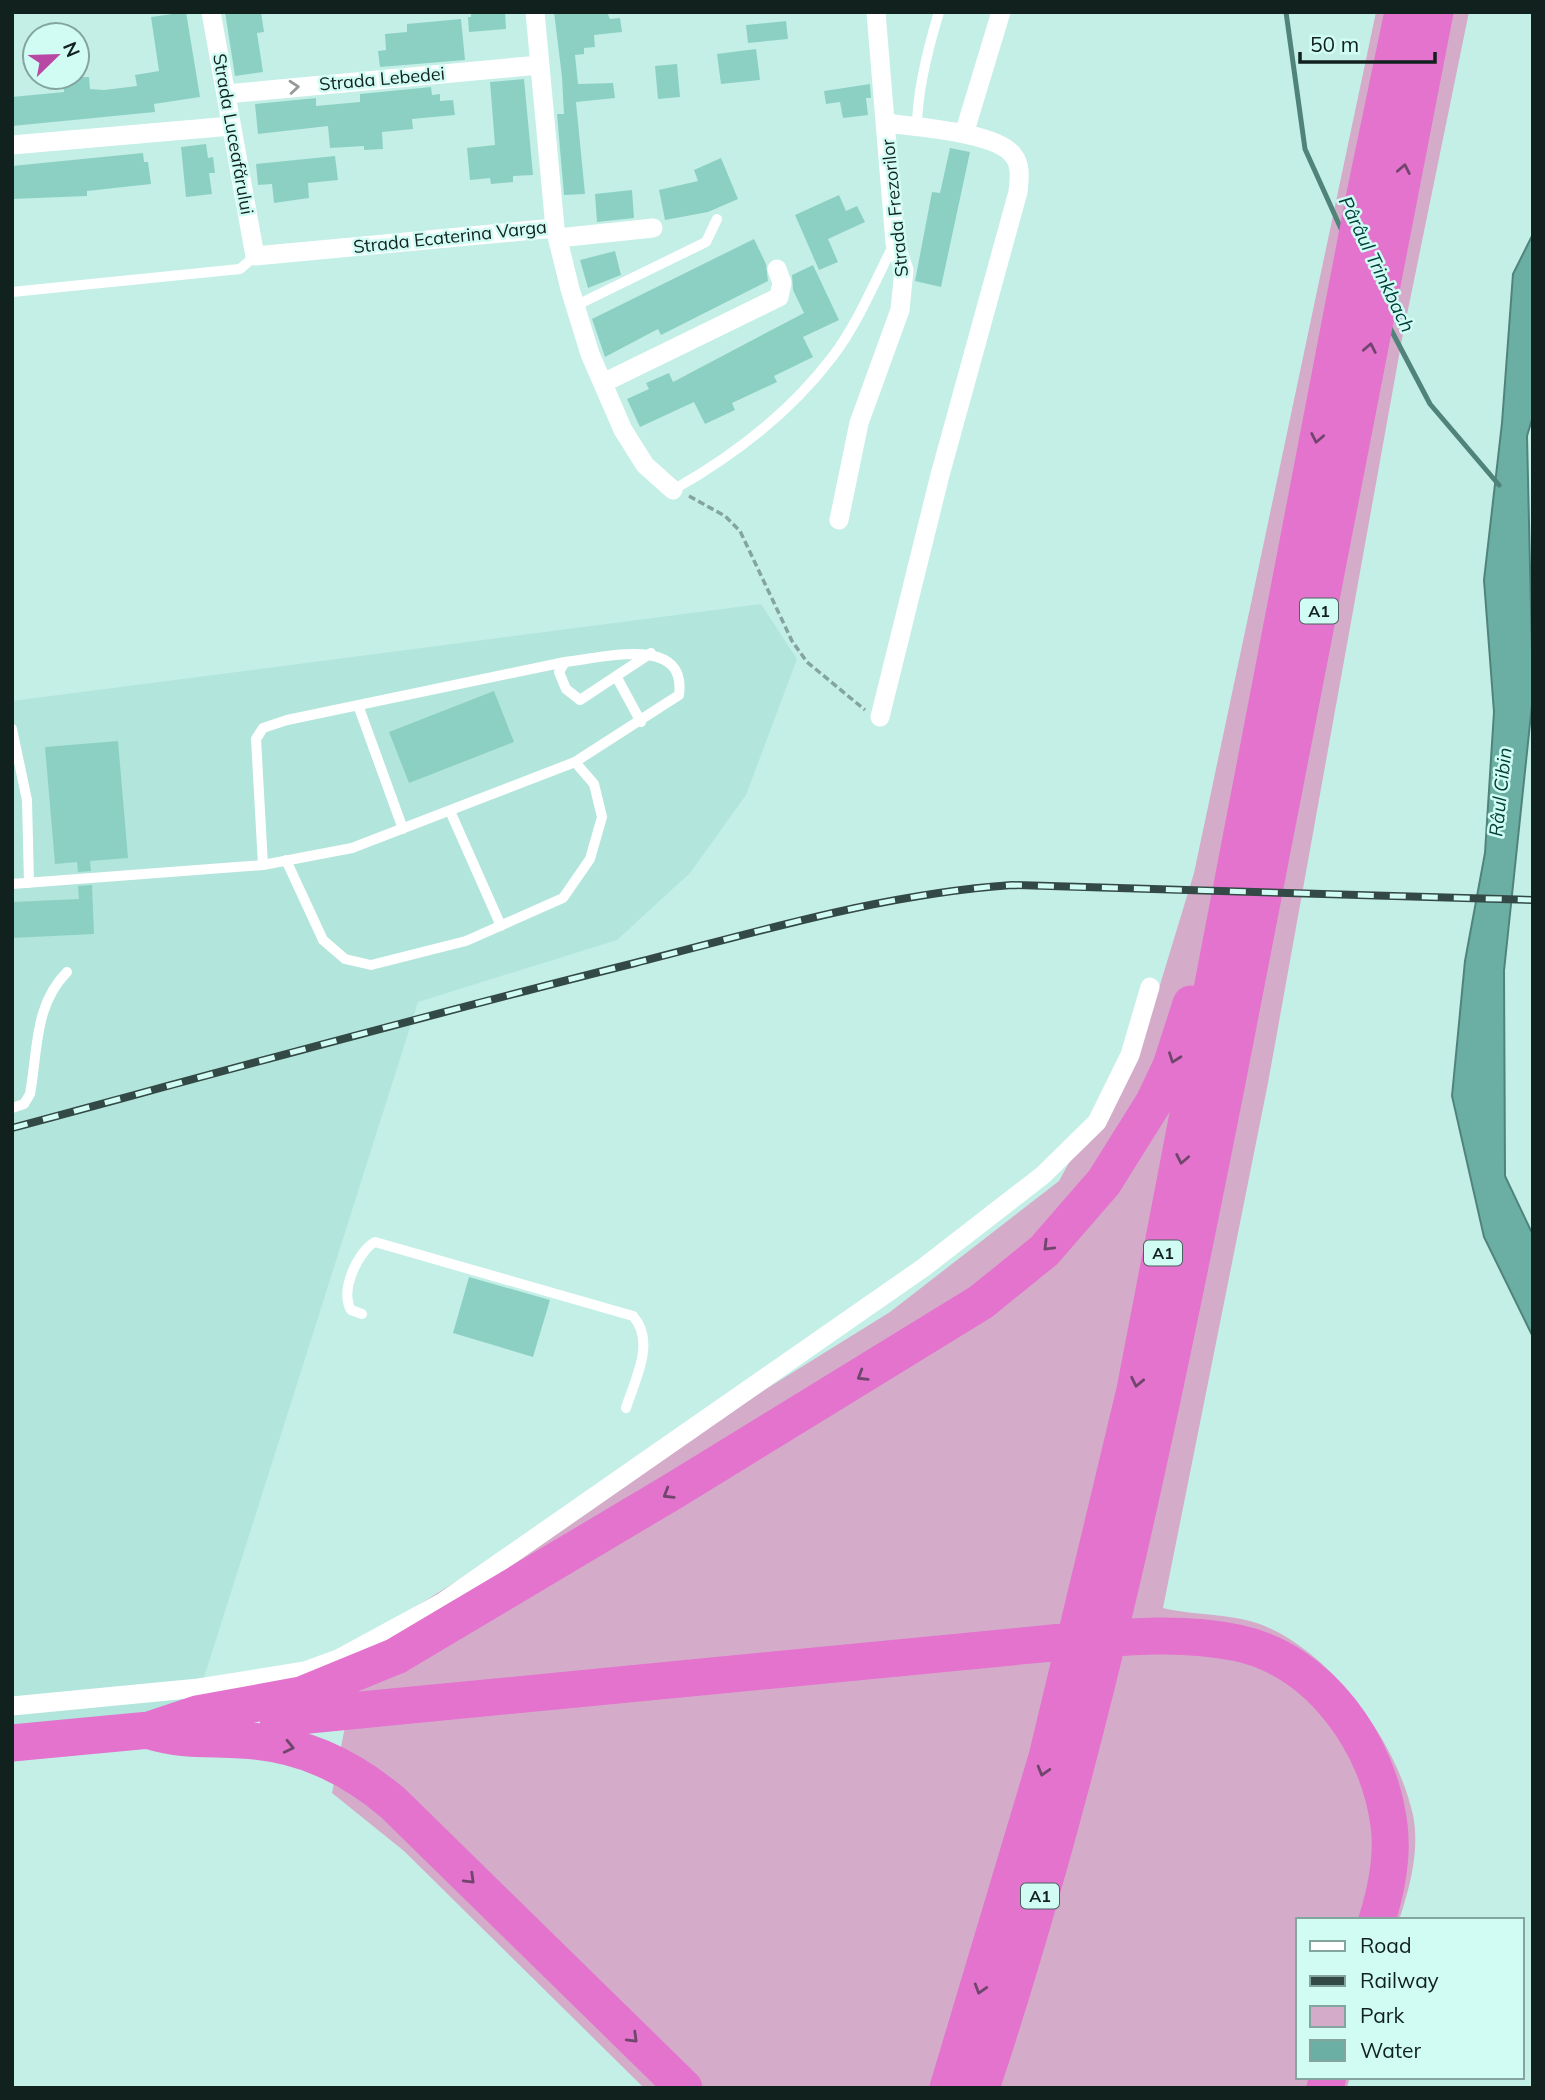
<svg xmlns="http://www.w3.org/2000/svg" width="1545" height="2100" viewBox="0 0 1545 2100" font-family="Mulish,sans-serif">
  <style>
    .built { fill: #b2e5db }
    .green { fill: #d4acca }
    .water { fill: #6baea3; stroke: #50847b; stroke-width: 2 }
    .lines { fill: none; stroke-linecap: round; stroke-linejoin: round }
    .stream { stroke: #50847b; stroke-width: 5 }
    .building { fill: #8cd0c4 }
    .path { stroke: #84a59f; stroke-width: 3.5; stroke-dasharray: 7 3.5; stroke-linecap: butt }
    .lane { stroke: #fff; stroke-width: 10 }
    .street { stroke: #fff; stroke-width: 19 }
    .highway { stroke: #e473ce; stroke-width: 37 }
    .rail-casing { stroke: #334945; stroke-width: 8 }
    .rail { stroke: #d1fcf4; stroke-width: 5; stroke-dasharray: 16; stroke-linecap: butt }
    .oneway { stroke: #949b9a }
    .oneway2 { stroke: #70466d }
    .labels { text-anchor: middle; stroke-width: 5; stroke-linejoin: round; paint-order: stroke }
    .shield { fill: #d1fcf4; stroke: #4b635e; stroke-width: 2 }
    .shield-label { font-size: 16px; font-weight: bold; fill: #11211e }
    .street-label { font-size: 18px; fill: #11211e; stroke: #d1fcf4 }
    .water-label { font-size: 19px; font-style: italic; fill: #004039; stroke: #d1fcf4 }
  </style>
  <rect width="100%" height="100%" fill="#c4efe7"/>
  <path class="built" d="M761,604L797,659L746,795L690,873L617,940L418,1002L195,1706L12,1734V701Z"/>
  <path class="green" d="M1376,12H1469L1402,339L1268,1083L1163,1608C1196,1616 1236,1613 1267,1627C1335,1657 1397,1743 1413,1815C1420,1850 1410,1887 1399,1920H1298V2077H1350L1347,2088H644L404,1851L332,1793L362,1640L890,1312L1059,1181L1152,1011L1194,873Z"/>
  <path class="water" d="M1533,234V416L1527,436L1533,695L1504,971L1505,1176L1533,1235V1337L1484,1237L1452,1096L1465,961L1485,853L1494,712L1484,580L1502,423L1513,274Z"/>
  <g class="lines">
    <path class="stream" d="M1286,12L1305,149L1342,231
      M1388,324L1430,404L1499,485"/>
  </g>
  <path class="building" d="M186,12L200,97L154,104L155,112L12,126V97L64,92L63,77H89L90,89L104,90L137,86L135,75L159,71L151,17Z
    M225,12H261L264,32L257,33L263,72L235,76Z
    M471,12H505L506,29L469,32L468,17H471Z
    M554,12H607L610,19L620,18L622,32L594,35L595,47L584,48V54L575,55L578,84L613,83L615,98L576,102L585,194L564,195L557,114H564L562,77Z
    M461,19L465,60L380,67L378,51L386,50L385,34L407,32V24Z
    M786,21L788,39L748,43L746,25Z
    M756,49L760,80L721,84L717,54Z
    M677,64L680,97L658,99L655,66Z
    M524,79L533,175L513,176V182L491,184L490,178L470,180L467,148L495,145L490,82Z
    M870,84L871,98H866L868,115L843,118L840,102L826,104L824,91Z
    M431,87L432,95L440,94V101L453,100L455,115L412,119L413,129L382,132L383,149L364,150V146L330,148L328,126L258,134L255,104L316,98V106L360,102V94Z
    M206,144L208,158L213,157L215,173H209L212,194L186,197L181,147Z
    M950,148L970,152L941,287L915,281L932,192L940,193Z
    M143,153L144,162H148L151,184L87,191V196L12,199V166Z
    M335,156L338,180L308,183L309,198L274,203L272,184L258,185L256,164Z
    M721,158L738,199L708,212L665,220L659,190L698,181L694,170Z
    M632,190L634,218L597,222L595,194Z
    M839,195L846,211L857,206L865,222L828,239L838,262L819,270L795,215Z
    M754,239L766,264L768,281L661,335L658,329L605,357L592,319Z
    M615,251L621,275L588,288L580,260Z
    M813,265L839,320L803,337L813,357L774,376L777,382L732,403L735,410L705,424L694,402L640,427L627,399L649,389L646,383L669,373L673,382L804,313L793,290L792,275Z
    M494,691L514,742L409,783L389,732Z
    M118,741L128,858L90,861L91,871L78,872L77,862L55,864L45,747Z
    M92,885L94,934L12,938V902L79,899L78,886Z
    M469,1277L550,1300L533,1357L453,1333Z"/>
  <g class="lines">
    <path class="path" d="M689,496L725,516L740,531L792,641L807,662L865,710"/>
    <path class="lane" d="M917,127C917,93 929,45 939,12
      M12,292L240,269L255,256
      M575,306L706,242L717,219
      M673,490C735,455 790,413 833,356C858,323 875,281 894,244
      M616,676L641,722
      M358,705L403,829
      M12,729L27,800L29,883
      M450,811L501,926
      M286,860L323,940L345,959L371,965L466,941L563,898L590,859L602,817L594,784L575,762
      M263,865L352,848L575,762L679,695C687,634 602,658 565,662L559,672L566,689L580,700L651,653
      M12,884L263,865L256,739L263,728L287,720L565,662
      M12,1108L24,1104L30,1094C38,1050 34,1005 67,972
      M362,1314L351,1310C340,1291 357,1252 375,1242L633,1316C656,1342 635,1379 626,1408"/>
    <path class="street" d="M211,12L255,256L555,228
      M535,12L555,228L570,289L590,354L623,430L645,465L673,490
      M226,94L539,65
      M964,134L1001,12
      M12,145L231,126
      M558,238L653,228
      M603,383L779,297L782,283L777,269
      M839,520L859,423L900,310L904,270L895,243L876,12
      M880,717L940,475L1018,192C1019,180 1022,166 1013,155C996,132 914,127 886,123
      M12,1706L199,1688L305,1671L338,1659L443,1602L923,1268L1043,1175L1097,1122L1130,1055L1150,987"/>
    <path class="highway" d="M278,1718L1052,1643C1114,1638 1176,1630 1238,1643C1321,1661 1379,1745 1389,1825C1393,1855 1386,1891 1377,1920
      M149,1730L197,1714L301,1695L396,1656L675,1490L981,1302L1044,1251L1104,1182L1154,1102L1171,1066L1191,1004
      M150,1731C181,1741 209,1738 241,1740C300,1743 348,1765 393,1803L684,2088
      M12,1743L171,1728
      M948,2088L1047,1757L1135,1390L1364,199L1403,12
      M981,2088C1090,1760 1160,1421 1227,1082C1298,726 1364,368 1435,12
      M1325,2088L1328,2077"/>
    <defs>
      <path id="rail" d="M12,1128C220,1072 427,1015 635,963C761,931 882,894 1012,885L1533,900"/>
    </defs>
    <use href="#rail" class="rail-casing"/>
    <use href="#rail" class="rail"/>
  </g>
  <defs><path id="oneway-chevron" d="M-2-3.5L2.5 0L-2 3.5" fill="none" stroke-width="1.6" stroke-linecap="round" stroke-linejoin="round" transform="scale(1.75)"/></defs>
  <use class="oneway" href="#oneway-chevron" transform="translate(294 87) rotate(-5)"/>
  <g class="oneway2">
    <use href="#oneway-chevron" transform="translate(1404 169) rotate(-79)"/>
    <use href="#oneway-chevron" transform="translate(1370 348) rotate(-79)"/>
    <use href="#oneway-chevron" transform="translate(1317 438) rotate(101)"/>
    <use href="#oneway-chevron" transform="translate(1174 1058) rotate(110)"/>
    <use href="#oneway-chevron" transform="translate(1182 1159) rotate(101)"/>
    <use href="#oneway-chevron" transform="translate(1048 1246) rotate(135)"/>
    <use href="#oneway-chevron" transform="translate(862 1376) rotate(149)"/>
    <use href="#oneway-chevron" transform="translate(1137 1382) rotate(102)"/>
    <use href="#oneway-chevron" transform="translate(668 1494) rotate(149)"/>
    <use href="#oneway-chevron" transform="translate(289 1747) rotate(13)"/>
    <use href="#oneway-chevron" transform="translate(1043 1771) rotate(106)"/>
    <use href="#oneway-chevron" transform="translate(470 1879) rotate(44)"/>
    <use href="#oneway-chevron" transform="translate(980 1989) rotate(107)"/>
    <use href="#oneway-chevron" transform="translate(633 2038) rotate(44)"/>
  </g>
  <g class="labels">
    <g class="shield">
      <rect x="1300" y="598.5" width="38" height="25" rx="5"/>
      <rect x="1144" y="1240.5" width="38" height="25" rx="5"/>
      <rect x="1021" y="1883.5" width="38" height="25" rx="5"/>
    </g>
    <g class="shield-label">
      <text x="1319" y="617">A1</text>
      <text x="1163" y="1259">A1</text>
      <text x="1040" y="1902">A1</text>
    </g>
    <g class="street-label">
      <text transform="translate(382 79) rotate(-5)" y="6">Strada Lebedei</text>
      <text transform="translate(233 134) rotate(80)" y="6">Strada Luceafărului</text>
      <text transform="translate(895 208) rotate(-96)" y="6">Strada Frezorilor</text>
      <text transform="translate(450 237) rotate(-6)" y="6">Strada Ecaterina Varga</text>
    </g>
    <g class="water-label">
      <text transform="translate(1377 264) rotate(64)" y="7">Pârâul Trinkbach</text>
      <text transform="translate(1500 792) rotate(-84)" y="7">Râul Cibin</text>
    </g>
  </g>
  <rect width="1545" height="2100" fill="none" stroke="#11211e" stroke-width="28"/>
  <rect x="1296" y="1918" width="228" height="161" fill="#d1fcf4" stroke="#84a49e" stroke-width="2"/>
  <rect x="1310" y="1941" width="35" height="10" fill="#ffffff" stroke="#84a49e" stroke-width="2"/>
  <text x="1360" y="1953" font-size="21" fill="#11211e">Road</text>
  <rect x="1310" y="1976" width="35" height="10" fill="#334945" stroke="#84a49e" stroke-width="2"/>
  <text x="1360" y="1988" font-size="21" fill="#11211e">Railway</text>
  <rect x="1310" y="2006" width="35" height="21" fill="#d4acca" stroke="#84a49e" stroke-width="2"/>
  <text x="1360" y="2023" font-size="21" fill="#11211e">Park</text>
  <rect x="1310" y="2040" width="35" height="21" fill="#6baea3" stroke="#84a49e" stroke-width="2"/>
  <text x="1360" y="2058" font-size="21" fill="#11211e">Water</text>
  <g transform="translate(56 56) rotate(67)"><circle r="33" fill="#d1fcf4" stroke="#84a49e" stroke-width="2"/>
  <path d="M0-5L12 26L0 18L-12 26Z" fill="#b848a4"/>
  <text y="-10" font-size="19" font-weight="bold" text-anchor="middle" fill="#11211e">N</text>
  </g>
  <path d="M1300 52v10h135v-10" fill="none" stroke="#11211e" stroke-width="3.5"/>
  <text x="1310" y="52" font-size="21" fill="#11211e" stroke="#d1fcf4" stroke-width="5" paint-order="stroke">50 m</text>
</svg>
